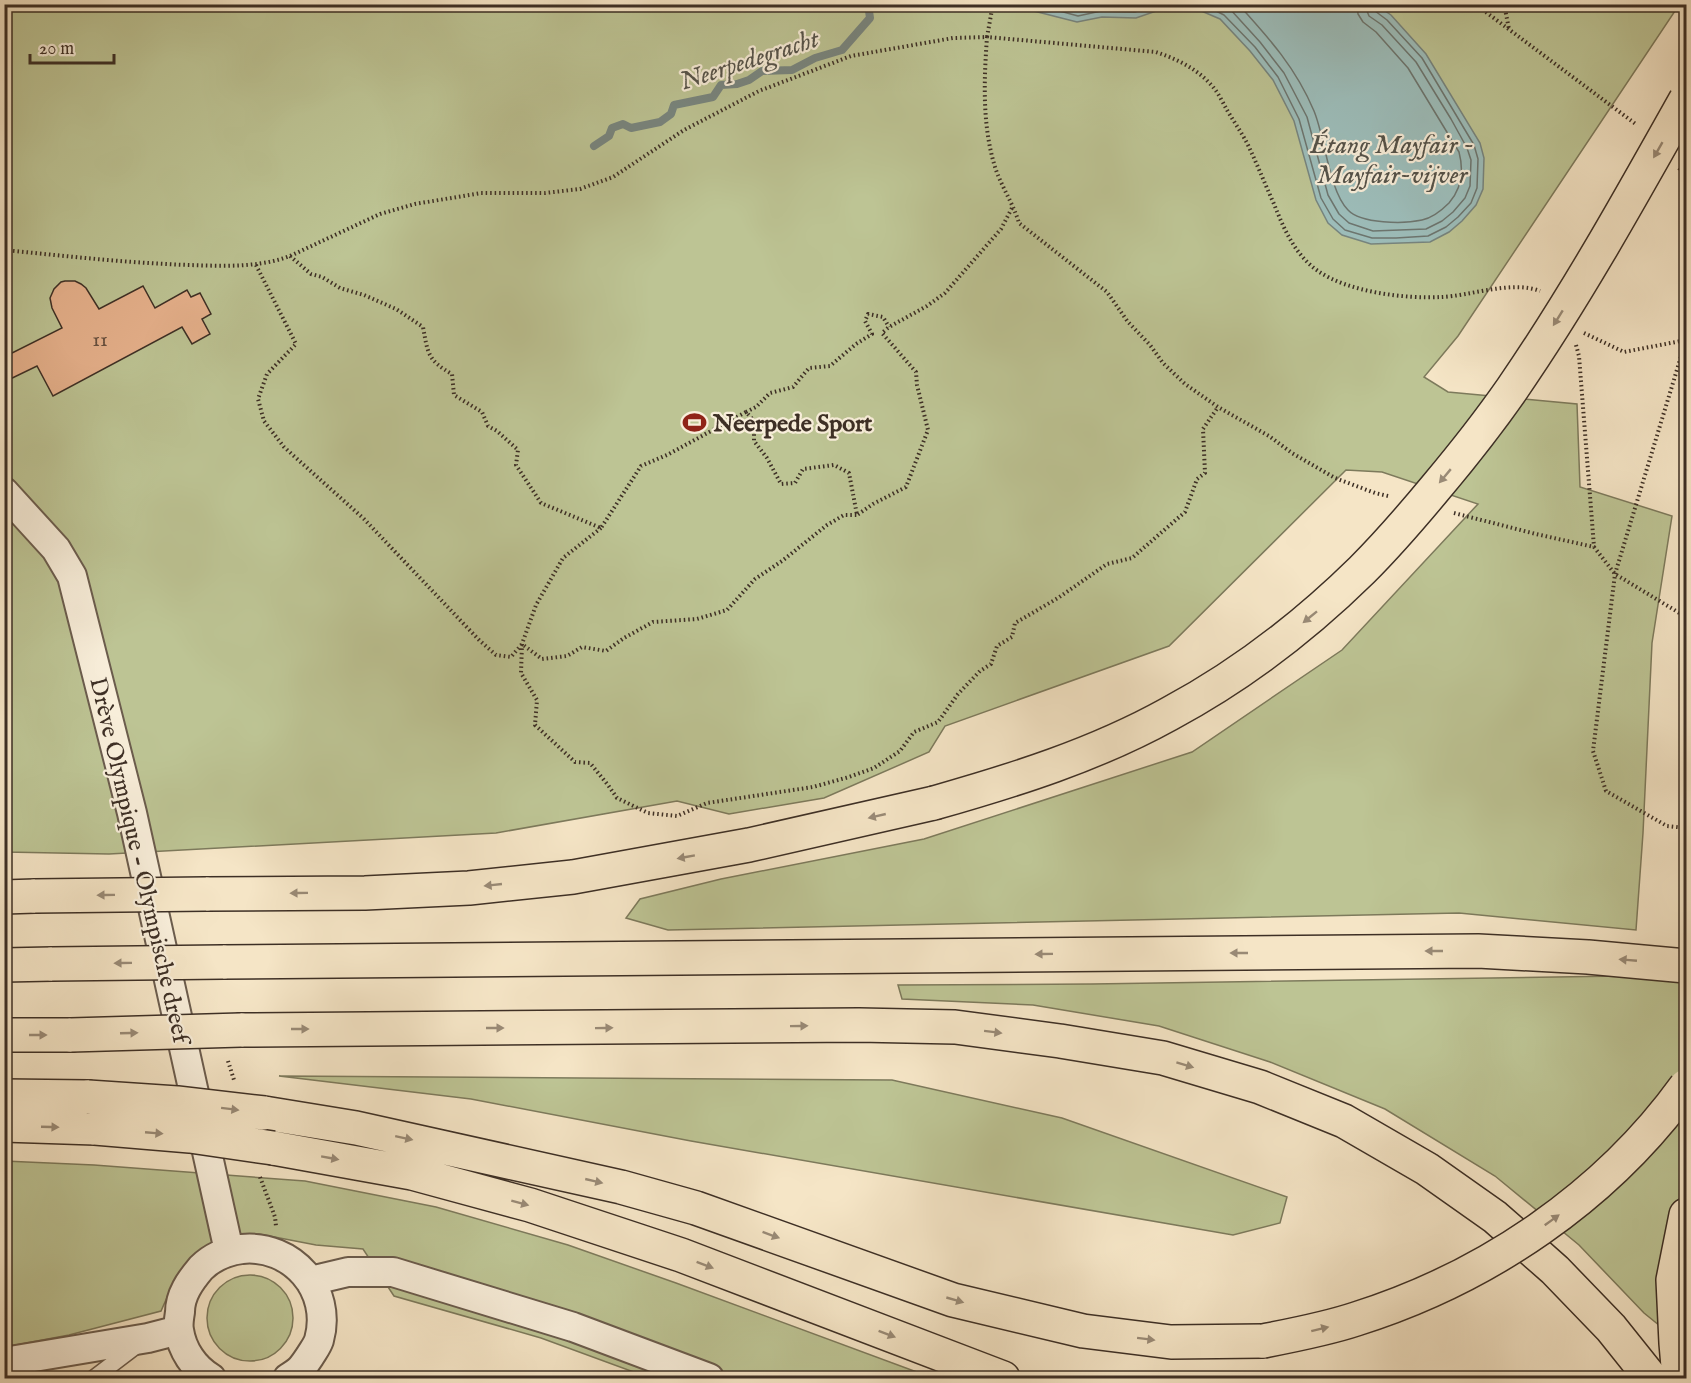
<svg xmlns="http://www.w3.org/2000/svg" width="1691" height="1383" viewBox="0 0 1691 1383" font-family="'IM FELL English',serif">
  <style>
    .green { fill: #bdc494; stroke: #7d7a5c; stroke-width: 1.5 }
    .water { fill: #9dbebb; stroke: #77857f; stroke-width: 1.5 }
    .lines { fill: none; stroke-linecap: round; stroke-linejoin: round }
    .shore { stroke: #6d7670; stroke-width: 1.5 }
    .stream { stroke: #77857f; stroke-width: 8 }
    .building { fill: #e6b18c; stroke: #3d2f25; stroke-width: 1.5 }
    .service-casing { stroke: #6b5c4d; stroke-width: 18 }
    .minor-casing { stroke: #6b5c4d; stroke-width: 32 }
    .motorway-casing { stroke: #3d2f25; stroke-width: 36 }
    .path { stroke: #3d2f25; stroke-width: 4; stroke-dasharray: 1.5 3; stroke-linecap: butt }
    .service { stroke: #f8eeda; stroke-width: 15 }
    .minor { stroke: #f8eeda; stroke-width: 28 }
    .motorway { stroke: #f5e5c6; stroke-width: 33 }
    .motorway-bridge-casing { stroke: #3d2f25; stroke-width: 36; stroke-linecap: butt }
    .motorway-bridge { stroke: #f5e5c6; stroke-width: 33 }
    .oneway { fill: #998a76 }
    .labels { text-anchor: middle; stroke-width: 4.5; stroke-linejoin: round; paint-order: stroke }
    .number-label { font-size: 21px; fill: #67503f }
    .poi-label { font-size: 24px; font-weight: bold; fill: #3d2f25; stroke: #f8eeda; text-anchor: start }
    .street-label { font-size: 24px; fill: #3d2f25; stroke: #f8eeda }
    .water-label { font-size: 26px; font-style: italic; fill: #55534a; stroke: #f8eeda }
  </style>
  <rect width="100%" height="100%" fill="#f5e5c6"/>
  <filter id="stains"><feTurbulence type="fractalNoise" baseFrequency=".00333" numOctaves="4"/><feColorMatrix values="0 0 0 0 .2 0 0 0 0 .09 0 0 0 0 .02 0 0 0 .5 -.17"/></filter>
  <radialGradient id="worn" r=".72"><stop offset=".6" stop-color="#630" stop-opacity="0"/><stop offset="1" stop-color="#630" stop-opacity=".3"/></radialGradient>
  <path class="green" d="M5,5H1679L1458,336L1424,377L1448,392L1577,404L1580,487L1672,516L1652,643L1643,833L1636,930L1459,913L668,930L626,918L640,899L721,879L924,839L1192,752L1342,650L1478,504L1382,472L1346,470L1169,646L945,726L929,752L824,798L729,814L677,801L496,833L109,854L5,852Z
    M1620,976L1686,983V1347L1644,1313L1579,1245L1495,1176L1385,1109L1270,1062L1159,1026L1033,1005L902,999L898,985L1092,984Z
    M279,1076L892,1080L1062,1118L1287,1197L1280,1223L1233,1235L691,1141L471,1099Z
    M4,1161L94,1165L305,1181L436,1207L568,1245L676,1283L933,1378H650L541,1338L394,1296L363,1249L316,1245L259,1234L214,1243L187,1262L172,1286L161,1311L69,1335L5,1347Z
    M207 1318a43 43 0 1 1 86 0a43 43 0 1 1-86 0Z"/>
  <path class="water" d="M1026,5H1376L1391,15L1426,54L1480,143L1484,158L1483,189L1476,205L1462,221L1449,232L1430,242L1371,244L1342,235L1328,223L1316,200L1294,121L1273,80L1250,51L1220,19L1192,7L1162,9L1136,18L1102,17L1077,22L1030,10Z"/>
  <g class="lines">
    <path class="shore" d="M1034,4L1078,16L1101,11L1135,12L1156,4
      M1202,4L1224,15L1255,47L1278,77L1299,119L1321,198L1333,219L1345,230L1372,238H1396L1428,236L1446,227L1458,217L1471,203L1477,188L1478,159L1474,145L1422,58L1387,20L1375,11L1373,4
      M1221,4L1230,9L1260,42L1284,73L1307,117L1328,195L1339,214L1349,223L1373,231L1426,229L1442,221L1453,212L1465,198L1470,186L1471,160L1467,148L1451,119L1416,62L1382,25L1369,16L1367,11L1366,4
      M1238,4C1269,38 1296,68 1314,111C1325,137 1329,191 1348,210C1361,224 1404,224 1422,220C1432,218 1442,210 1449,203C1462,188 1464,171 1459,152L1408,68L1376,32L1363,22L1358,14L1357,4"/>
    <path class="stream" d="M594,146L609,136L612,128L623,124L631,128L660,122L671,114L674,105L713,97L721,85L737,84L749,80L762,71L792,70L815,58L842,50L870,18L868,4"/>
  </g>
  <path class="building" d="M65,281H75L81,284L86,288L99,309L143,286L155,308L187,290L191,297L200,293L211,314L202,319L210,334L192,344L182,327L53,396L37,366L4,382V357L62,328L52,308L50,298L54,289L61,282Z"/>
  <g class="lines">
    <defs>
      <path id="service" d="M94,1378L136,1346"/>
      <path id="minor" d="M4,492L56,549L72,576L132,813L229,1251
        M310,1281L348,1272H393L573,1327L709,1378
        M4,1362L148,1338L179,1330
        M211,1378C194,1368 182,1350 179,1330C178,1325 179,1318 180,1312C180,1295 190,1281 201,1268C212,1257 227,1251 242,1249C292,1244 333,1290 319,1340C317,1346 313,1351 310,1356C302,1368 300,1371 288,1378"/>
      <path id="motorway" d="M206,894L365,893L469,888L573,877L749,845L934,803
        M4,897L35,896
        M223,962L1478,951L1588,957L1686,966
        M4,965L52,964
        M241,1030L859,1025L955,1027L1060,1041L1163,1058L1260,1087L1344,1121L1427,1169L1495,1217L1555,1270L1611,1328L1651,1378
        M4,1035H71
        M4,1096L88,1097
        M264,1113L356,1128L621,1187L696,1208L953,1300L1083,1331L1171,1342L1263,1341
        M4,1125L95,1128
        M273,1148L412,1173L530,1205L681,1255L1003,1378
        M1679,1378L1676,1343L1673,1280L1686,1215"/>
    </defs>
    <use href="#service" class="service-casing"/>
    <use href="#minor" class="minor-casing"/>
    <use href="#motorway" class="motorway-casing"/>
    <path class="path" d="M1475,4L1637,125
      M1504,4L1509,29
      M1679,168L1686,177
      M4,250C66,256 127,263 189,265C223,266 258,268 290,256L380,214L415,204L481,193H545L580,189L613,177L684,130L759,91L851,56L953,38L987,37L993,4
      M290,256L311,274L322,277L340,288L364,295L396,309L423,327C428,353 427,360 452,374L454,395L482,412L488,426L497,431L518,450L516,465L541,503L601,528L641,466L667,455L746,412L754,421V441L767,458L781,484L795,483L803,469L834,465L849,473L857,515L873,504L906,487L928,430L917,385L916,372L882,333L889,327L927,306L945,293L1001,229L1013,206
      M256,265L296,344L267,374L258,399L264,421L284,447L364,519L480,641L496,655L511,657L522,644L542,659L567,656L582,647L606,651L624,638L653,622L697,619L727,610L755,579L782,561L827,525L844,515H857
      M1584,333L1624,352L1686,340
      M1686,340L1615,574L1593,751L1606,791L1667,826L1686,828
      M1576,345L1579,356L1594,547
      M746,412L756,407L770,393L793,387L809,368L830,366L856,344L872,334L865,321L868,314L883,317L889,327
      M1388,496L1375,493L1335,478L1292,453L1269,436L1218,407L1185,384L1163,363L1150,345L1128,322L1107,292L1019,223C1013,203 1001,186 995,167C982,125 984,80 987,37L1156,52C1177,59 1198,69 1213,87C1219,94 1223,103 1227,110C1234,122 1242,133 1248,145C1257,164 1265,184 1274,204C1284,229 1295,255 1318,271C1348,292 1405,299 1441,297C1470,296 1512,280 1540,291
      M1454,513L1536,534L1594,547L1615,574L1686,617
      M601,528L563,558L536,605L522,644L521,673L537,700L535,725L575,762L590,763L608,785L617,798L648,813L677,816L707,803L813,787L849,777L874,768L900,751L914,732L938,722L958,694L980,671L991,664L997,646L1012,637L1015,623L1058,598L1107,564L1132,558L1185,512L1197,479L1205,473L1203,429L1218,407
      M228,1061L234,1080
      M260,1177L275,1217L276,1226"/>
    <use href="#service" class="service"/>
    <use href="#minor" class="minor"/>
    <use href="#motorway" class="motorway"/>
    <defs>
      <path id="motorway-bridge" d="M934,803C1015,780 1095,755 1169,714C1240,676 1304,627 1362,570C1388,544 1413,515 1437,486C1463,455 1489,422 1512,389C1576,296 1631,197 1686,99
        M35,896L206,894
        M52,964L223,962
        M71,1035L241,1030
        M88,1097L177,1103L264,1113
        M95,1128L190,1136L273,1148
        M1263,1341C1294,1335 1326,1329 1356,1319C1486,1278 1606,1197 1686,1086"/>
    </defs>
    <use href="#motorway-bridge" class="motorway-bridge-casing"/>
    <use href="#motorway-bridge" class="motorway-bridge"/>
  </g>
  <defs><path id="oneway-solid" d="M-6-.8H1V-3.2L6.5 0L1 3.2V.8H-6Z" transform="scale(1.5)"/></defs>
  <g class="oneway">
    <use href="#oneway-solid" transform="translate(1658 150) rotate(120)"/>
    <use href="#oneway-solid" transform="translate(1558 318) rotate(122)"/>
    <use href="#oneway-solid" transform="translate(1445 476) rotate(130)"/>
    <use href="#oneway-solid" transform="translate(1310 617) rotate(141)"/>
    <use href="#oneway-solid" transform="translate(877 816) rotate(167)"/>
    <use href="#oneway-solid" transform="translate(686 857) rotate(170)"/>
    <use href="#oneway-solid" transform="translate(493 885) rotate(174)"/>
    <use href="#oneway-solid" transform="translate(299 893) rotate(179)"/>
    <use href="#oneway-solid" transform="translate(106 895) rotate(179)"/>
    <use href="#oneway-solid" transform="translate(1434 951) rotate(180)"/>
    <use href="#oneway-solid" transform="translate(1239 953) rotate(180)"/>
    <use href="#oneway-solid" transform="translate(1044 954) rotate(179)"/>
    <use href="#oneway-solid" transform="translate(1628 960) rotate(-175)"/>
    <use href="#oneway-solid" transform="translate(123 963) rotate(179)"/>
    <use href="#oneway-solid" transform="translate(799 1026) rotate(-1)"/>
    <use href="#oneway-solid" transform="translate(495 1028)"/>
    <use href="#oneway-solid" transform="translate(604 1028) rotate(-1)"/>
    <use href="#oneway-solid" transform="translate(300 1029)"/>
    <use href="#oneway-solid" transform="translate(993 1032) rotate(7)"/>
    <use href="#oneway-solid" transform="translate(129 1033) rotate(-2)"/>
    <use href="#oneway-solid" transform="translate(38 1035)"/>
    <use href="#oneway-solid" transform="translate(1185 1065) rotate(17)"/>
    <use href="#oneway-solid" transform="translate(230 1109) rotate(7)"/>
    <use href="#oneway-solid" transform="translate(50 1127) rotate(2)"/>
    <use href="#oneway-solid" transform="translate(154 1133) rotate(5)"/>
    <use href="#oneway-solid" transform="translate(404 1138) rotate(12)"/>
    <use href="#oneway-solid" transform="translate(330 1158) rotate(10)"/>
    <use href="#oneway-solid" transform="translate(594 1181) rotate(13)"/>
    <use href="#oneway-solid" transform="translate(520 1203) rotate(15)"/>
    <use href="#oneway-solid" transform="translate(1552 1220) rotate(-36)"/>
    <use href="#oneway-solid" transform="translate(771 1235) rotate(20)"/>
    <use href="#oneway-solid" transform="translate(705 1265) rotate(21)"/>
    <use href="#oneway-solid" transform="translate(955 1300) rotate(16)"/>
    <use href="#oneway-solid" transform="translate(1320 1329) rotate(-14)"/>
    <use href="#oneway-solid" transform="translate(887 1334) rotate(21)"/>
    <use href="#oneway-solid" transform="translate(1146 1339) rotate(7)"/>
  </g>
  <defs>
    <symbol id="stadium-bare" viewBox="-9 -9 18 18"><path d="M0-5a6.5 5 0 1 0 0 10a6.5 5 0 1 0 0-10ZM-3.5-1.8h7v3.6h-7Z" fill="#8f2418" stroke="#f8eeda" stroke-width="2.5" paint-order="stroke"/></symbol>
  </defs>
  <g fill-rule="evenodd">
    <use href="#stadium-bare" x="678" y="406" width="33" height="33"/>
  </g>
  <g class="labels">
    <g class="number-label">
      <text x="100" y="346">11</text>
    </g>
    <g class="poi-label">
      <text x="713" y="431">Neerpede Sport</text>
    </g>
    <g class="street-label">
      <text transform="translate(140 860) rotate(77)" y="8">Drève Olympique - Olympische dreef</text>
    </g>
    <g class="water-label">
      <text transform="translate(749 59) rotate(-18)" y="9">Neerpedegracht</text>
      <text x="1392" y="153">Étang Mayfair -<tspan x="1392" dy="30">Mayfair-vijver</tspan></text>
    </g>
  </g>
  <rect width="1691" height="1383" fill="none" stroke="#f5e5c6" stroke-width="24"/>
  <rect x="6" y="6" width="1679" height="1371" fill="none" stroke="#3d2f25" stroke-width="3"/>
  <rect x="12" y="12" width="1667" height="1359" fill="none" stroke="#3d2f25" stroke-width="1.5"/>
  <path d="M30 54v9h84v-9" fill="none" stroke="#3d2f25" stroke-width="3"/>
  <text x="39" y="54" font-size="18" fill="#3d2f25" stroke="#f8eeda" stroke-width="4.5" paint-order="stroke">20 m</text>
  <rect width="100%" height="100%" filter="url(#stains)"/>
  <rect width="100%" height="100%" fill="url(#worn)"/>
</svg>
